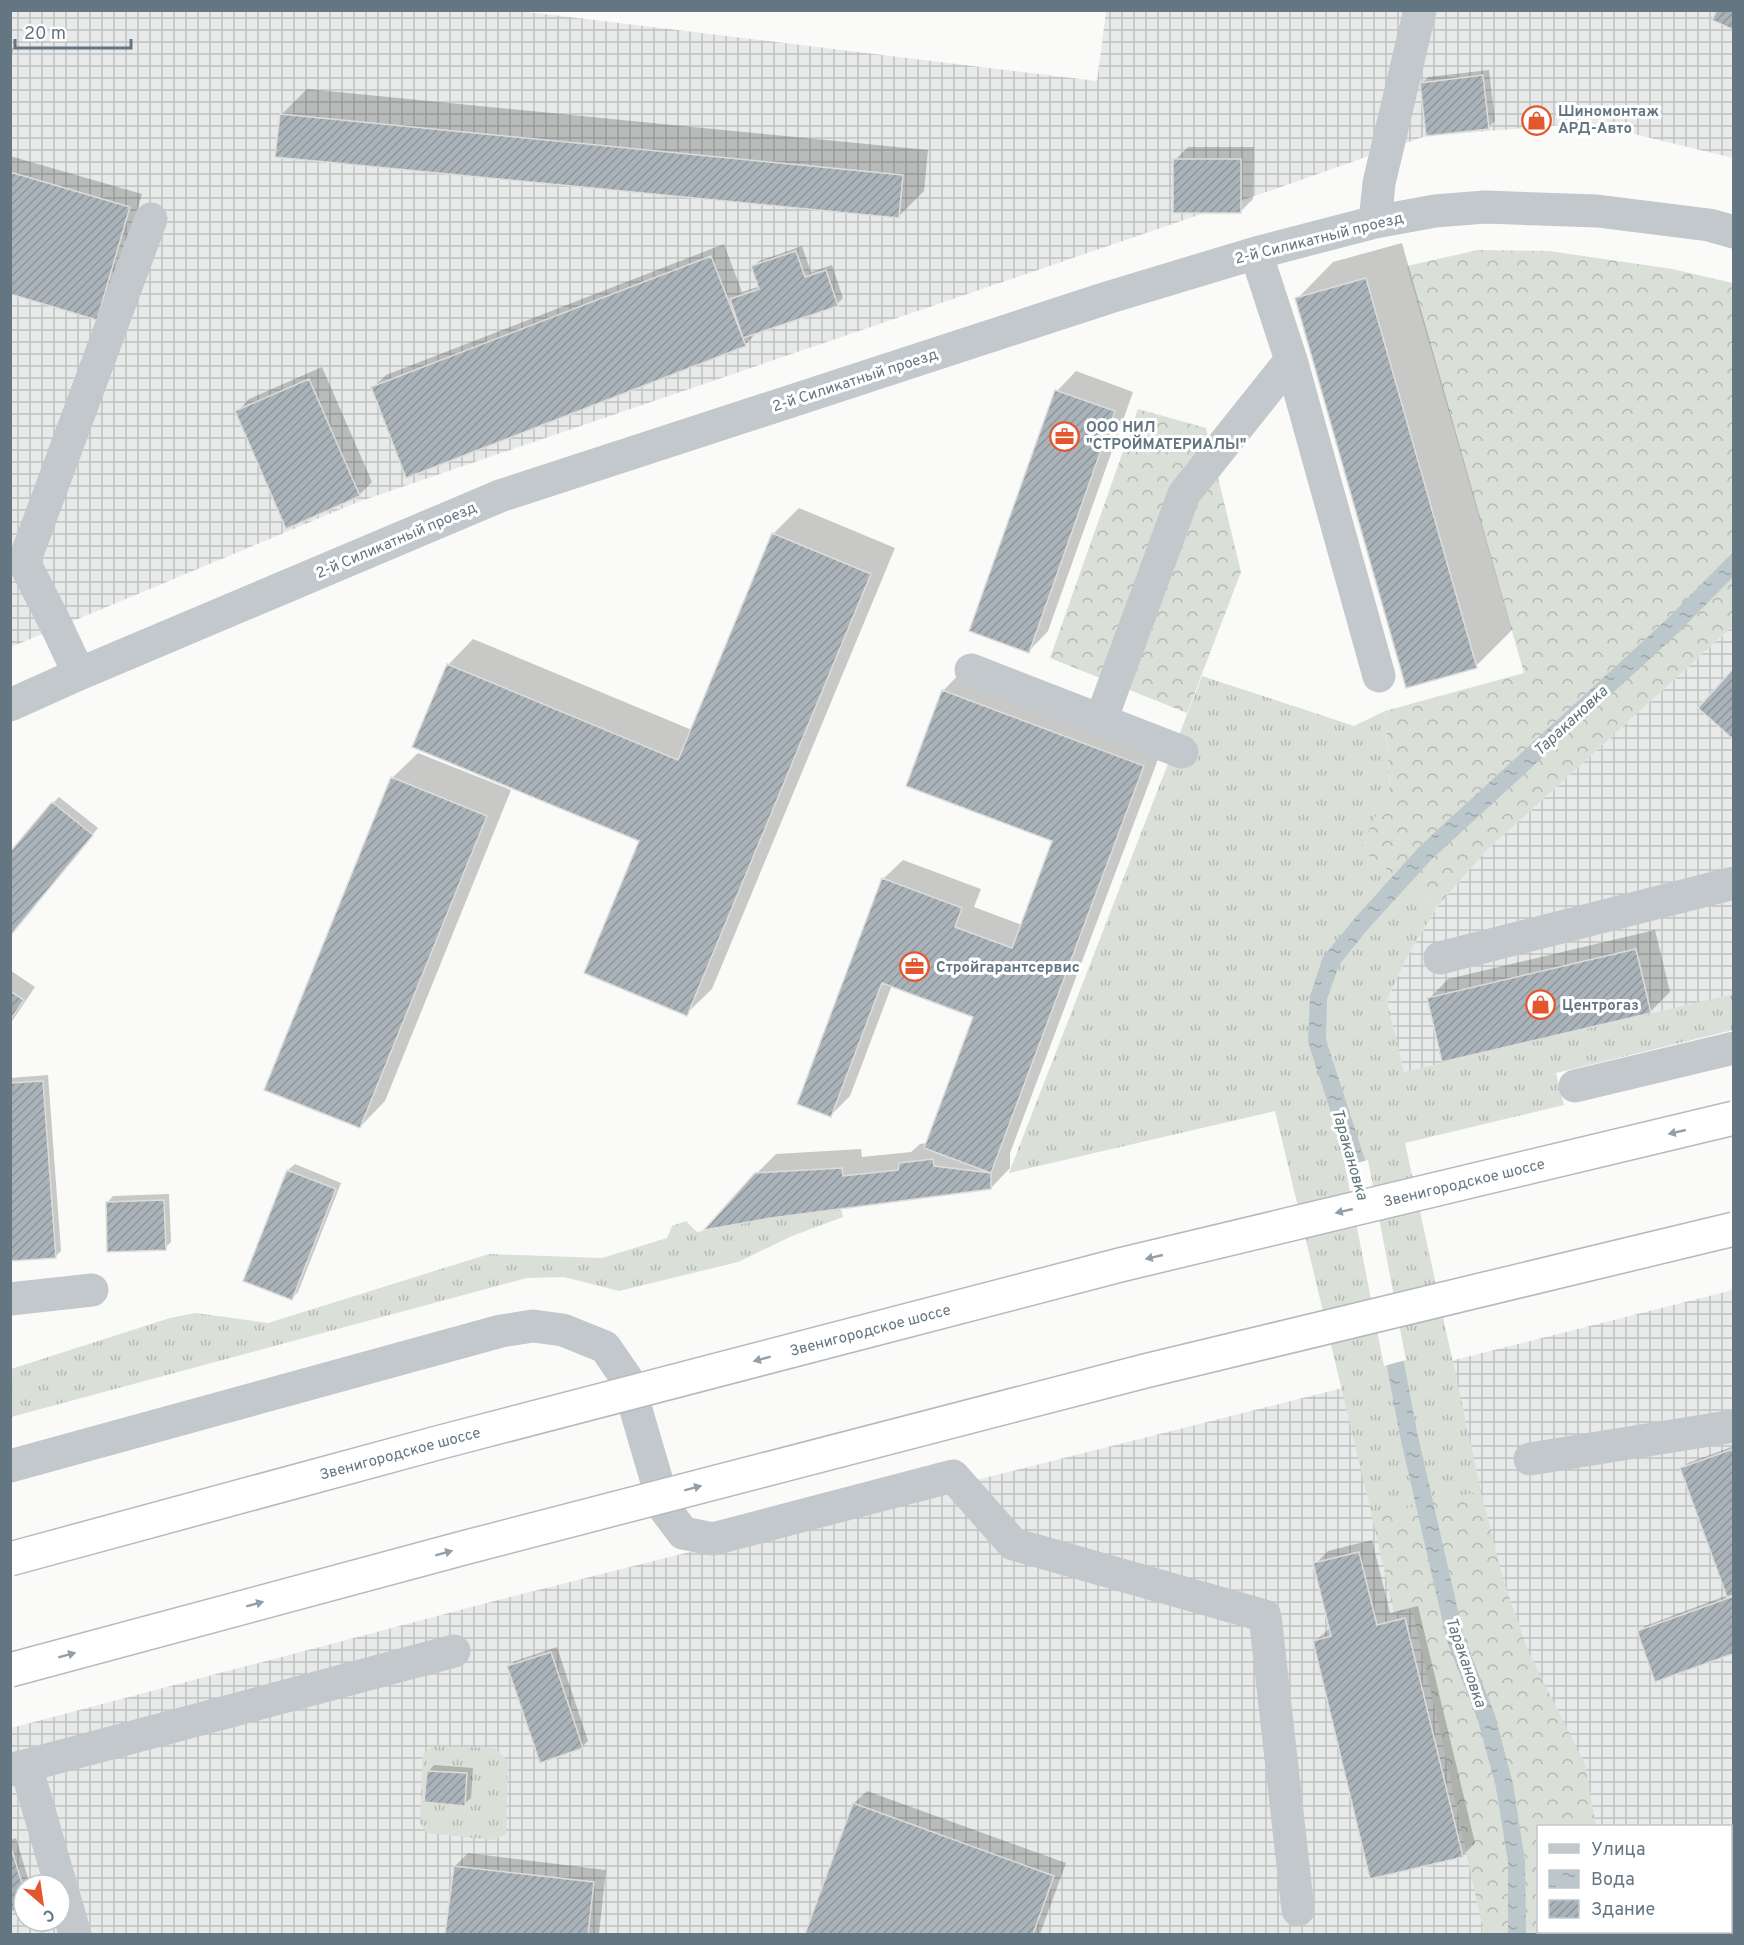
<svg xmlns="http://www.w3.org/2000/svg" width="1744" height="1945" viewBox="0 0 1744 1945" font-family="Overpass,sans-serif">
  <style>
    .industrial { fill: url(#industrial-grid); fill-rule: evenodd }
    .grass { fill: url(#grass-tufts) }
    .forest { fill: url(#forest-crowns) }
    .water { fill: url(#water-ripples) }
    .pier { fill: #fafaf8 }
    .shadow { fill: #0003 }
    .building { fill: url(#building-hatch); stroke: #dcdcda; stroke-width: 1.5 }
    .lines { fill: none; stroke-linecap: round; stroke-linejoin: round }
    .minor { stroke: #c3c8cc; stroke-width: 33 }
    .major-bridge-casing { stroke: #b5babe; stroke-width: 36; stroke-linecap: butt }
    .major-bridge { stroke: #fff; stroke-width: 33 }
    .oneway { fill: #939fa8 }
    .labels { text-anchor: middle; stroke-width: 6; stroke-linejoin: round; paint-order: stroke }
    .poi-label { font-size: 15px; font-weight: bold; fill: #657683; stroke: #fff; text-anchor: start }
    .street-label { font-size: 15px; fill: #657683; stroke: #fff }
    .water-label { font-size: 16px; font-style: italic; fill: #60757c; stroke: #fff }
  </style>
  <defs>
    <pattern id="industrial-grid" width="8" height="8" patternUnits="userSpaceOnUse" patternTransform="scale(1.5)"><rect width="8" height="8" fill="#e8e9e9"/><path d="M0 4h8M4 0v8" fill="none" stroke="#c0c1c2"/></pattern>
    <pattern id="grass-tufts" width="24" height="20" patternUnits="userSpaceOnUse" patternTransform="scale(1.5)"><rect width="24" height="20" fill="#dadfd7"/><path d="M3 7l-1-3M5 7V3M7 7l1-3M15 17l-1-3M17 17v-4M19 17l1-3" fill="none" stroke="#b4b9b4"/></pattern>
    <pattern id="forest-crowns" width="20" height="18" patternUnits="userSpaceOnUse" patternTransform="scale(1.5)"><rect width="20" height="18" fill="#dadfd7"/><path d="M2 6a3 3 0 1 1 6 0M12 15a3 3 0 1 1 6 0" fill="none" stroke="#b4b9b4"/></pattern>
    <pattern id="water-ripples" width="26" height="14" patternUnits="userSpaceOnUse" patternTransform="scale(1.5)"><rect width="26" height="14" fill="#bbc7cb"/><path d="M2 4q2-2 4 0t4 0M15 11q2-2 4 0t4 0" fill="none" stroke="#9ca6aa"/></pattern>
    <pattern id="building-hatch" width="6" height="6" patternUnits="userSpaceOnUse" patternTransform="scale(1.5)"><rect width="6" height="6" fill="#aab3b9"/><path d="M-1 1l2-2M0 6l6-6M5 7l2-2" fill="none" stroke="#8e969c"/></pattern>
  </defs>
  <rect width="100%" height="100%" fill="#fafaf8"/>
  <path class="industrial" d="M11,11H520L1097,81L1106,11H1733V158L1589,123L1426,136L1275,189L358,502L11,647Z
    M1733,626V994L1404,1073L1387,1000L1406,959L1437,907L1484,853Z
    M1733,1290V1934H11V1728L498,1600ZM1538,1826H1730V1932H1538ZM24,1885H60V1921H24Z"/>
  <path class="grass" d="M1202,676L1354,726L1385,711L1390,786L1361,849L1437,907L1406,959L1387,1000L1404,1072L1733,994V1030L1556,1073L1564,1105L1405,1143L1481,1491L1372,1516L1275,1111L1009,1173Z
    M841,1209L843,1217L792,1236L738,1262L619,1291L564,1277L527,1278L11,1417V1369L170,1318L195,1313L268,1323L489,1254L602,1258L667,1238L672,1226L686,1221L697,1232L771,1218Z
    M433,1746L494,1748L508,1760L506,1834L494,1840L427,1833L420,1823L423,1754Z"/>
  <path class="forest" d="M1478,250L1549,251L1672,269L1733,283V626L1484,853L1437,907L1360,849L1390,786L1385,711L1524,673L1407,266Z
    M1138,409L1206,428L1241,572L1187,713L1050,658Z
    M1481,1491L1504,1582L1528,1651L1585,1764L1596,1826H1538V1932H1600V1934H1482V1926L1442,1740L1412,1610L1394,1613L1372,1516Z"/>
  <path class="water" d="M1733,552V577L1678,633L1432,859L1368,929L1339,965L1327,999L1326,1040L1367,1166L1417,1432L1464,1637L1495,1715L1513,1784L1525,1861L1526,1934H1508V1862L1496,1787L1478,1721L1447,1641L1400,1436L1350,1171L1308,1042L1310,996L1323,957L1355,918L1419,847L1666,620Z"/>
  <path class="pier" d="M1368,1160L1406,1360L1384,1366L1345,1166Z"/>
  <path class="shadow" d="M10,47L14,48L10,60Z
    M1489,70L1495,121L1488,127L1422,83L1428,77Z
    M307,89L928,150L924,191L898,217L281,115Z
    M1188,147H1254L1253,199L1240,212L1175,160Z
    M10,156L142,194L110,305L97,318L11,293L10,296Z
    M1402,243L1512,630L1476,666L1297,299L1333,262Z
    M724,244L742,292L760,286L753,267L759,261L802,246L811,272L832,265L843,298L837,304L758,331L745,345L373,388L386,375Z
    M322,367L372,482L359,495L237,412L249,399Z
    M1076,371L1133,392L1048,631L1029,651L971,630L1057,391Z
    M799,508L895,548L712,989L686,1014L641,840L448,665L473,639L692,730L773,534Z
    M962,671L1163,746L1010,1153V1168L991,1188L756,1174L776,1154L861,1149L862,1157L911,1152L920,1144L927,1143L975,1016L892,985L850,1096L831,1115L883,879L903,860L981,889L974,907L1022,925L1054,840L943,691Z
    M418,753L511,790L385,1101L360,1127L392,778Z
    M59,797L98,828L10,935L53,803Z
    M1655,930L1670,992L1651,1011L1429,999L1448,979Z
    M10,970L35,987L10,1024Z
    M48,1075L61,1251L55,1257L10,1260V1078Z
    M295,1164L341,1183L298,1292L292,1298L245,1280L288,1170Z
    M169,1194L171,1242L165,1248L107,1203L113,1196Z
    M1734,1446V1653L1638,1632L1645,1626L1728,1595L1682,1469L1688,1463Z
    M1372,1540L1390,1613L1418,1606L1475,1843L1462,1856L1315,1641L1330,1628L1315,1564L1328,1551Z
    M557,1647L588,1741L582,1747L509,1667L515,1661Z
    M434,1765L473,1768L471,1798L464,1804L428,1772Z
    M867,1791L1066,1863L1040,1934H806L854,1803Z
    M16,1838L30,1885H24V1907L10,1911V1840Z
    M468,1853L606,1870L599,1934H447L455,1866Z"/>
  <path class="building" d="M1717,10H1734V30L1712,20Z
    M1483,75L1489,129L1426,136L1420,83Z
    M280,114L903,175L899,218L275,157Z
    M1173,159H1241V213H1173Z
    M10,172L130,207L97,320L10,294Z
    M796,251L805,277L826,270L838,306L743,338L730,299L759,289L751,266Z
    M711,256L746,346L406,478L371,387Z
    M1366,278L1477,668L1406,688L1295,298Z
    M309,379L360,496L286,529L235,411Z
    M1055,390L1115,411L1029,653L969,631Z
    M772,533L871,574L687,1016L584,973L639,841L412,747L447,664L678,760Z
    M1734,668V740L1698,708Z
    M942,690L1144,766L991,1173L924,1148L973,1017L882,983L831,1117L797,1104L882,878L962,908L955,927L1012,948L1052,841L906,786Z
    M391,777L487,816L360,1128L264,1090Z
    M52,802L93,835L10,936V852Z
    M1636,949L1651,1013L1442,1062L1427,998Z
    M10,991L24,1000L10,1020Z
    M43,1081L56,1258L10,1261V1083Z
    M933,1159L934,1166L991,1173V1189L771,1218L704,1230L755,1173L842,1168L843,1176L898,1170L899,1163Z
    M287,1170L336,1189L292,1300L243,1281Z
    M164,1200L166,1250L107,1252L106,1202Z
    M1733,1449L1734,1595L1727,1597L1680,1468Z
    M1359,1552L1377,1625L1405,1618L1463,1857L1370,1879L1313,1641L1331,1636L1313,1563Z
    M1734,1596V1658L1732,1654L1655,1682L1637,1631Z
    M551,1652L583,1748L540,1763L507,1666Z
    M427,1771L467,1773L465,1806L424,1802Z
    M853,1803L1054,1876L1033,1934H805Z
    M10,1844L24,1890V1908L10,1912Z
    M454,1866L594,1882L588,1934H445Z"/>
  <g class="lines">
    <path class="minor" d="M1375,222L1379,183L1420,10
      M1256,253L1291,360L1379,676
      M971,670L1182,752
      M79,674L57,627L24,562L151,219
      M10,705L79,674L500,496L1110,297L1256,253L1375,222L1435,211L1485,207L1597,211L1709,225L1734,232
      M1101,720L1184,494L1291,360
      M1440,958L1734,883
      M1575,1086L1734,1048
      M10,1299L92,1290
      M1530,1459L1734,1426
      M10,1466L501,1331L533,1326L563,1330L605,1347L627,1379L665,1509L683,1533L713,1539L953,1476L1013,1544L1265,1616L1298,1910
      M26,1766L75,1934
      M10,1770L454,1651"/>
    <defs>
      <g id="major-bridge">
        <path id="s1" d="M10,1559L441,1442L1120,1265L1734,1118"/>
        <path d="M10,1670L467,1547L1145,1371L1734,1229"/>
      </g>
    </defs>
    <use href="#major-bridge" class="major-bridge-casing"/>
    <use href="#major-bridge" class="major-bridge"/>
  </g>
  <defs><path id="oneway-solid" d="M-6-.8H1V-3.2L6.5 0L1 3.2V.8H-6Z" transform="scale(1.5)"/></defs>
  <g class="oneway">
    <use href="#oneway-solid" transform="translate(1677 1132) rotate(167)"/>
    <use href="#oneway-solid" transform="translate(1344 1211) rotate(167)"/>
    <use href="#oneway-solid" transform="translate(1154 1257) rotate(167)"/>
    <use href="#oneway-solid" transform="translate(762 1359) rotate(165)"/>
    <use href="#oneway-solid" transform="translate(693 1488) rotate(-15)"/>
    <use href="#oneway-solid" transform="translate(444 1553) rotate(-15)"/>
    <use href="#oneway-solid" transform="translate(255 1604) rotate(-15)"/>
    <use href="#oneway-solid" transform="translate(67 1655) rotate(-15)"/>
  </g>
  <defs>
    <symbol id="shop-ring" viewBox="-11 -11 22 22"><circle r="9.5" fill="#fff" stroke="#e4572e" stroke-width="1.5"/><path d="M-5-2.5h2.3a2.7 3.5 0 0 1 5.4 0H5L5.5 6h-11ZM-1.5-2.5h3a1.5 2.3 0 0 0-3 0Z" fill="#e4572e"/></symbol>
    <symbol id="office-ring" viewBox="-11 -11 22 22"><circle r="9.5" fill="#fff" stroke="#e4572e" stroke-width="1.5"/><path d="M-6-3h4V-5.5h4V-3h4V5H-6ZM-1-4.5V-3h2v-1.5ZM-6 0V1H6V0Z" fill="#e4572e"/></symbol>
  </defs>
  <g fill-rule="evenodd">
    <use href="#shop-ring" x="1520" y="104" width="33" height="33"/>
    <use href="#office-ring" x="1048" y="420" width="33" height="33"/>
    <use href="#office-ring" x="898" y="950" width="33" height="33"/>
    <use href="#shop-ring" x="1524" y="988" width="33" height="33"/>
  </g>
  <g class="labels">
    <g class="poi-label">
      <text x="1558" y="116">Шиномонтаж<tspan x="1558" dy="17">АРД-Авто</tspan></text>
      <text x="1086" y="432">ООО НИЛ<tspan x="1086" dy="17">"СТРОЙМАТЕРИАЛЫ"</tspan></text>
      <text x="936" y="972">Стройгарантсервис</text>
      <text x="1562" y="1010">Центрогаз</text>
    </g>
    <g class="street-label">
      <text transform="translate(1319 238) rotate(-14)" y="5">2-й Силикатный проезд</text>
      <text transform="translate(855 380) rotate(-18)" y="5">2-й Силикатный проезд</text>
      <text transform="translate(396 540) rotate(-23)" y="5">2-й Силикатный проезд</text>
      <text dy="5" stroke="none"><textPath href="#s1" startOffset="1502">Звенигородское шоссе</textPath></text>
      <text dy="5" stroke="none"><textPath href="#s1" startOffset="890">Звенигородское шоссе</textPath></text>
      <text dy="5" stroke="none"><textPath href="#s1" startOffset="404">Звенигородское шоссе</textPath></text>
    </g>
    <g class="water-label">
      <text transform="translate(1570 720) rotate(-43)" y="6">Таракановка</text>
      <text transform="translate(1351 1154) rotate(74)" y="6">Таракановка</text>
      <text transform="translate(1467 1662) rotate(71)" y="6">Таракановка</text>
    </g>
  </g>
  <rect width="1744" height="1945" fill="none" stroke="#657683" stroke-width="24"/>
  <rect x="1537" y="1825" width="195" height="108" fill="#ffffff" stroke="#c1c8cd" stroke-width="1.5"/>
  <rect x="1549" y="1844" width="30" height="9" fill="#c3c8cc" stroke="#c1c8cd" stroke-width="1.5"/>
  <text x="1591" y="1855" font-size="18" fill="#657683">Улица</text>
  <rect x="1549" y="1870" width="30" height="18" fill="url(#water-ripples)" stroke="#c1c8cd" stroke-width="1.5"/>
  <text x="1591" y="1885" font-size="18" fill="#657683">Вода</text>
  <rect x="1549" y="1900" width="30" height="18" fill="url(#building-hatch)" stroke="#c1c8cd" stroke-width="1.5"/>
  <text x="1591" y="1915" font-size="18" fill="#657683">Здание</text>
  <g transform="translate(42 1903) rotate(151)"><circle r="28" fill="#ffffff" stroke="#c1c8cd" stroke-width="1.5"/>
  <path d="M0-4.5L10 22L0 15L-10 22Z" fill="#e4572e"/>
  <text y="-9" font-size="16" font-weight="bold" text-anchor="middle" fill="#657683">С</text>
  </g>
  <path d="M15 39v9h116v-9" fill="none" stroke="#657683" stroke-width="3"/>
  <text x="24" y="39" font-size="18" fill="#657683" stroke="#ffffff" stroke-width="4.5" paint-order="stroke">20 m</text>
</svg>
